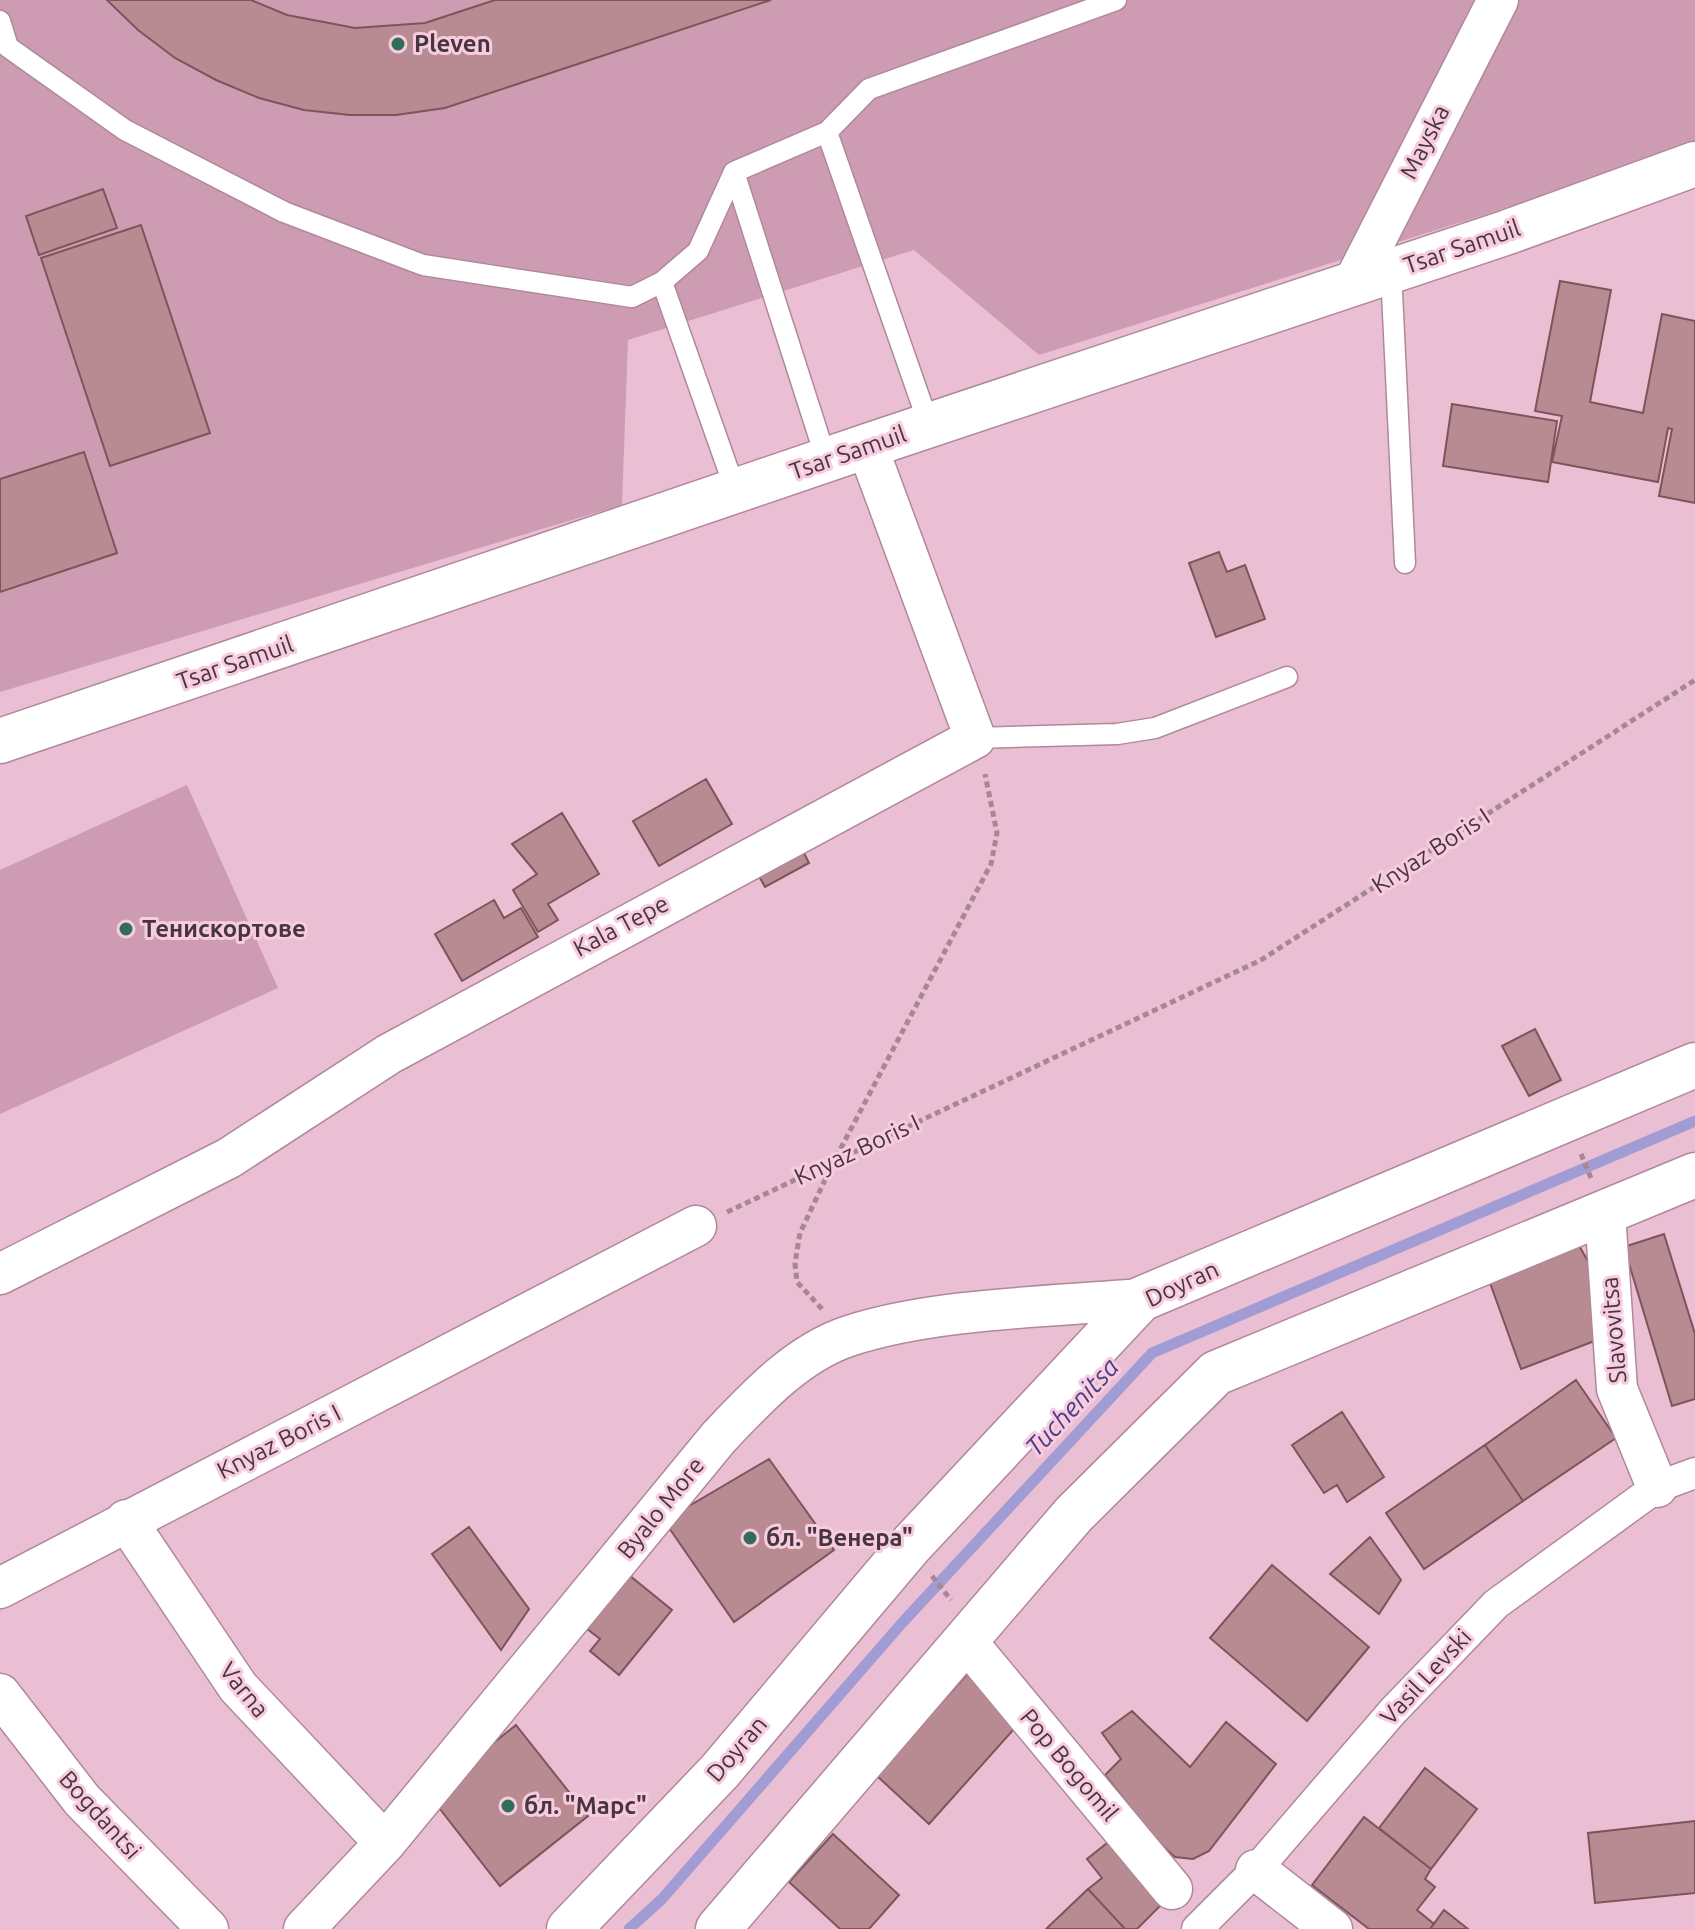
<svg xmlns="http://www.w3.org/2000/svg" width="1695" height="1929" viewBox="0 0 1695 1929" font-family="Ubuntu,sans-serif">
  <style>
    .green { fill: #cd9cb3 }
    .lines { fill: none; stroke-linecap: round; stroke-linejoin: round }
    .stream { stroke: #a29cd5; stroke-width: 11 }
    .building { fill: #b88b92; stroke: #7d545a; stroke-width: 2 }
    .service-casing { stroke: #b0889a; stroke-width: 23 }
    .pedestrian-casing { stroke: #b0889a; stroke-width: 33 }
    .minor-casing { stroke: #b0889a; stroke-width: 43 }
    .tertiary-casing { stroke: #b0889a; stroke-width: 47 }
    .secondary-casing { stroke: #b0889a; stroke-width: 47 }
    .path { stroke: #a78696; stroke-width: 5; stroke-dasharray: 6 4; stroke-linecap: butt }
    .service { stroke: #fff; stroke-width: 20 }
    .pedestrian { stroke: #fff; stroke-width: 30 }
    .minor { stroke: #fff; stroke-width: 40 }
    .tertiary { stroke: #fff; stroke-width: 44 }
    .secondary { stroke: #fff; stroke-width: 44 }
    .poi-dot { fill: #316e5a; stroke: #f8cce0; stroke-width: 3 }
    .labels { text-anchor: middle; stroke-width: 6; stroke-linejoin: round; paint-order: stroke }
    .poi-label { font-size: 24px; font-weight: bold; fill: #47363e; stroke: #f8cce0; text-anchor: start }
    .street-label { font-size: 24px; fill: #47363e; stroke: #f8cce0 }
    .water-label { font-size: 26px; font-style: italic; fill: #4a3d83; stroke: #f8cce0 }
  </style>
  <rect width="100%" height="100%" fill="#ebbfd3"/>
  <path class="green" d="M0,0H1695V142L1538,198L1039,355L914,250L628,340L622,505L0,692Z
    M187,785L278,988L0,1114V870Z"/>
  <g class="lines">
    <path class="stream" d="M629,1929L662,1899L902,1623L1152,1353L1695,1121"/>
  </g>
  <path class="building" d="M107,0H251L287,15L355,28L425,23L495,0H771L445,108L396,115H350L304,110L259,98L216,80L175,58L138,30Z
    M103,189L117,228L39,255L26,216Z
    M141,225L210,433L110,466L41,258Z
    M1560,281L1611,290L1590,402L1643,413L1662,314L1695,321V503L1659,496L1672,429L1668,428L1658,482L1552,462L1562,416L1535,411Z
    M1452,404L1557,421L1548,482L1443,466Z
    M84,452L117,553L0,592V479Z
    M1219,552L1227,572L1245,565L1265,619L1216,637L1189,563Z
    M706,779L732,824L659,866L633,821Z
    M562,813L599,874L548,904L558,920L538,932L513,890L537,874L512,844Z
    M800,845L809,863L765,887L755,869Z
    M494,900L504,918L521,908L538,937L462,981L435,934Z
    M1535,1029L1561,1080L1529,1096L1502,1046Z
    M1664,1234L1695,1334V1399L1672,1406L1624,1247Z
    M1576,1240L1595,1274L1597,1340L1521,1369L1489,1280Z
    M1576,1380L1616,1438L1523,1501L1485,1445Z
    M1342,1412L1384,1477L1347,1502L1337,1485L1324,1493L1292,1445Z
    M1485,1445L1523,1501L1424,1569L1386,1513Z
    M769,1459L834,1550L734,1622L667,1525L684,1509Z
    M469,1527L529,1609L501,1650L432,1554Z
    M1370,1537L1401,1580L1379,1614L1330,1574Z
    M1272,1565L1369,1647L1307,1721L1210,1638Z
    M629,1575L672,1610L619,1675L590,1651L600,1639L586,1628Z
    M969,1672L1022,1720L929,1824L876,1775Z
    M1132,1711L1190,1767L1226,1722L1276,1764L1209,1851L1193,1859L1175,1857L1157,1841L1105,1775L1121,1759L1102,1733Z
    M516,1725L588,1816L500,1886L429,1795Z
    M1425,1768L1477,1809L1431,1869L1379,1828Z
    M1364,1817L1431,1869L1425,1879L1435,1887L1417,1910L1434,1924L1430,1929H1369L1312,1885Z
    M1695,1821V1893L1595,1903L1588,1833Z
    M833,1834L899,1895L869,1929H840L789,1882Z
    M1116,1836L1167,1899L1137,1929H1125L1088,1889L1102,1878L1087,1859Z
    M1088,1889L1125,1929H1046Z
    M1444,1910L1468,1929H1430Z"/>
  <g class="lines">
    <defs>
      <path id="service" d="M0,21L8,47L125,130L284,212L423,265L632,297L662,282L698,251L734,172
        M827,132L929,425
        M1391,271L1405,563
        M662,282L736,492
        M827,462L734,172L827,132L869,89L1116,0
        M975,738L1117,734L1155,728L1287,677"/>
      <path id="pedestrian" d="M1197,1929L1256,1870L1393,1711L1496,1604L1657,1487L1695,1473"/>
      <path id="minor" d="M1353,284L1498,0
        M1605,1213L1617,1389L1657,1487
        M0,1274L229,1158L389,1054L975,738L867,446
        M126,1520L238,1687L385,1843
        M0,1588L696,1226
        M966,1641L1172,1889
        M0,1694L82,1800L208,1929
        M1256,1870L1332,1929
        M304,1929L385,1843L719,1437C755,1399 797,1353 849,1336C935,1308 1050,1307 1141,1299"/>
      <path id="tertiary" d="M0,741L867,446L1508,232L1695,164"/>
      <path id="secondary" d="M569,1929L720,1771L909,1547L1141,1299L1695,1065
        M718,1929L1074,1514L1216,1373L1695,1175"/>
    </defs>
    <use href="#service" class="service-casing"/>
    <use href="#pedestrian" class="pedestrian-casing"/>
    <use href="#minor" class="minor-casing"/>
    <use href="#tertiary" class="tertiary-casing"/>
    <use href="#secondary" class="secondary-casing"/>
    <path class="path" d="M1581,1154L1591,1178
      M727,1212L1261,960L1695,680
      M822,1309L797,1282L795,1263L800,1233L834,1161L991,864L997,833L985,774
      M932,1576L951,1600"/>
    <use href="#service" class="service"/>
    <use href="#pedestrian" class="pedestrian"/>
    <use href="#minor" class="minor"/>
    <use href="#tertiary" class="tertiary"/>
    <use href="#secondary" class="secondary"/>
  </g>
  <g class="poi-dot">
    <circle cx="398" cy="44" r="8"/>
    <circle cx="126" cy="929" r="8"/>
    <circle cx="750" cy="1538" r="8"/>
    <circle cx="508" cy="1806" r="8"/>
  </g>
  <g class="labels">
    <g class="poi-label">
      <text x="414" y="52">Pleven</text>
      <text x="142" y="937">Тенискортове</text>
      <text x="766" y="1546">бл. "Венера"</text>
      <text x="524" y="1814">бл. "Марс"</text>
    </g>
    <g class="street-label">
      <text transform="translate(1425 142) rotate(-63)" y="8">Mayska</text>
      <text transform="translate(1462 247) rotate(-19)" y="8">Tsar Samuil</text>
      <text transform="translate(848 453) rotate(-19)" y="8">Tsar Samuil</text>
      <text transform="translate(235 663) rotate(-19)" y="8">Tsar Samuil</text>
      <text transform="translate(1431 851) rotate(-33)" y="8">Knyaz Boris I</text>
      <text transform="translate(621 926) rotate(-28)" y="8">Kala Tepe</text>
      <text transform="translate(857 1150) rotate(-25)" y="8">Knyaz Boris I</text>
      <text transform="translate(1182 1284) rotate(-25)" y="8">Doyran</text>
      <text transform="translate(1614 1330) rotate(-95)" y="8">Slavovitsa</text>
      <text transform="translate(279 1442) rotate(-27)" y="8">Knyaz Boris I</text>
      <text transform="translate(661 1508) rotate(-51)" y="8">Byalo More</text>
      <text transform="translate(1426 1677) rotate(-47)" y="8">Vasil Levski</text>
      <text transform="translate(244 1690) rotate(51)" y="8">Varna</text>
      <text transform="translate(737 1749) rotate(-49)" y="8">Doyran</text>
      <text transform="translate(1069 1765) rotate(50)" y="8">Pop Bogomil</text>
      <text transform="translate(100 1815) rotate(48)" y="8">Bogdantsi</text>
    </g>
    <g class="water-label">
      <text transform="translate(1072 1407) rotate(-47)" y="9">Tuchenitsa</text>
    </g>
  </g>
</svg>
